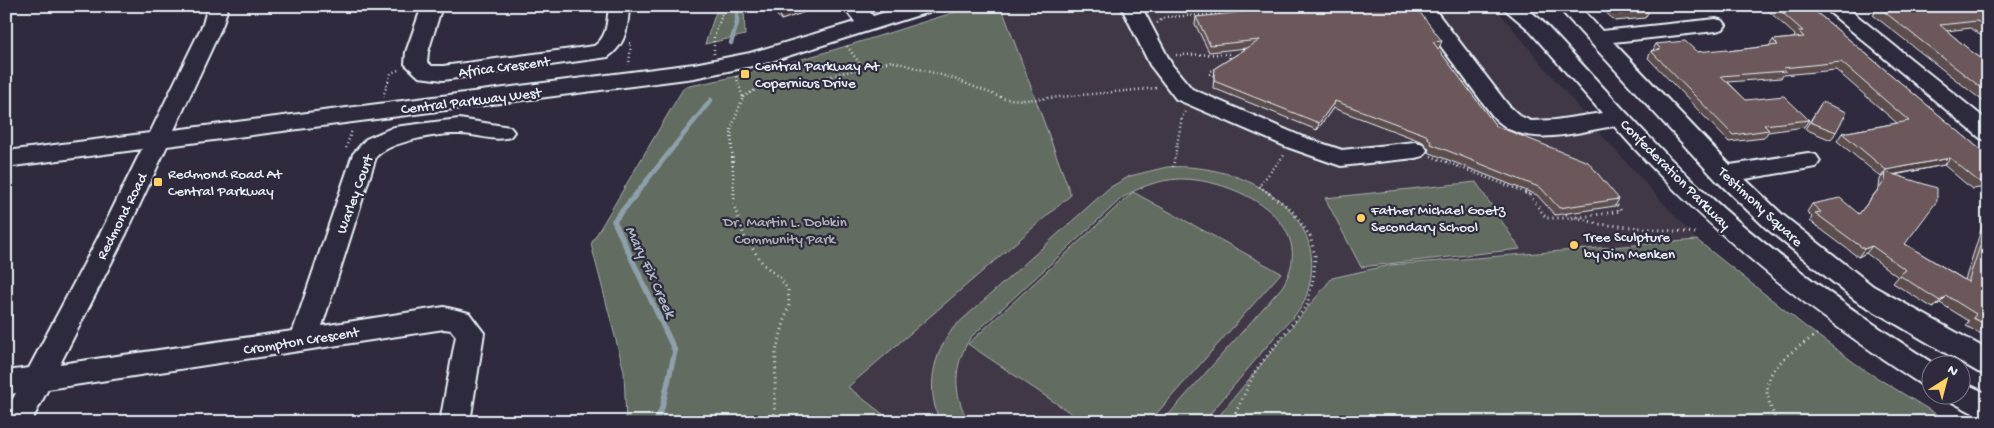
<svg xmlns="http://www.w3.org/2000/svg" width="1994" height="428" viewBox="0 0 1994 428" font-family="'Gochi Hand',sans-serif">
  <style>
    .built { fill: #413846 }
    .green { fill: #646c60; stroke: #a6aeac }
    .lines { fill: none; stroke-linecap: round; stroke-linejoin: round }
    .stream-far1 { stroke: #8da0ab; stroke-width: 4.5 }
    .stream { stroke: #8da0ab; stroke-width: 5.5 }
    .minor-casing { stroke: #e8f1f8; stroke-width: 4 }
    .path-far1 { stroke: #e8f1f8; stroke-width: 2.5; stroke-dasharray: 1 3; stroke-linecap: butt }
    .path { stroke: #e8f1f8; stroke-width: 3; stroke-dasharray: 1 4; stroke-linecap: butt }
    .minor { fill: #2f2a3d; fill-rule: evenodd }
    .wall { fill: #5d4d4d; stroke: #e8f1f8 }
    .shaded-wall { fill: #4c3e3f; stroke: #e8f1f8 }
    .building { fill: #6c595a; stroke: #e8f1f8 }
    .poi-dot { fill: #ffd166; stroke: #2f2a3d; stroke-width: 2 }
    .labels { text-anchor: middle; stroke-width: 4.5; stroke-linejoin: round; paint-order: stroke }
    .poi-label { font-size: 15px; fill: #e8f1f8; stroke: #2f2a3d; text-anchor: start }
    .street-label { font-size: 15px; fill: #e8f1f8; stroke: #2f2a3d }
    .park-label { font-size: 15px; fill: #adb5b4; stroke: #2f2a3d }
    .water-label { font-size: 16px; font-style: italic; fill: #acbbc5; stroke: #2f2a3d }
  </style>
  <rect width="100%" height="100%" fill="#2f2a3d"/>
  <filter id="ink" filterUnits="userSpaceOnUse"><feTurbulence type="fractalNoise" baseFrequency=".02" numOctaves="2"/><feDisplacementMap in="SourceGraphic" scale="10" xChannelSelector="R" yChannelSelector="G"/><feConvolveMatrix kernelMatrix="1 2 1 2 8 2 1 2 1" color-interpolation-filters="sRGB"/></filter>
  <g filter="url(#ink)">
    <path class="built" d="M1001,6H1494L1597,130L1697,240L1390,265L1332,278L1214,422H893L847,387L1071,195Z"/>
    <path class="green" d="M718,6H744L745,35L705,44Z
      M975,6H1001L1071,195L848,387L893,422H626L624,371L591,244L684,87C784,69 879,35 975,6Z
      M1167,167C1243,162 1340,212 1304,302C1299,313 1285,325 1277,334C1252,364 1228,393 1203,422H1162L1282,287C1323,222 1233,178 1179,179C1158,180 1139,187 1122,198L971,337C953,364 952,394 969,422H940C926,388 932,356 954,327L1109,188L1130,176Z
      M1476,182L1520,249L1361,267L1325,198Z
      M1133,192L1281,273L1149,422H1084L968,344Z
      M1697,240L1806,327L1863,369L1949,422H1214L1332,278L1390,265Z"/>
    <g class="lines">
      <path class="stream-far1" d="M731,43L737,23V6
        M636,194L711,100"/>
      <path class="stream" d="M637,193L614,221L675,351L662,408L656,422"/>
      <defs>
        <path id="minor" d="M208,6H228L223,24L174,130L694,64L750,53L855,22L843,6H864L873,16L906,6H938L935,10L762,64L694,78L167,146L127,232L60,364L293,331L353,154L366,139L394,127L459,119L510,127L514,132L510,137C494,142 477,134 460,134C439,133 390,141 376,157L322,326L444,307L469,313L484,333L470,422H440L456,336L451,330L444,329L48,389L31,422H6V412L16,393L6,395V371L29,368L101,232L142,149L6,167V151L150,133L203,24Z
          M422,6H442L428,52L427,62L432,66H443L594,46C608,37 607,21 609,6H629C628,27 626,44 608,57L443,80L419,77L405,64L406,52Z
          M1121,6H1141L1172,65L1192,89L1303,137L1342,150L1415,142L1423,144L1427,150L1423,156L1415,158L1341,166L1287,147L1176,99L1150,65Z
          M1411,6H1432L1508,105L1520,116L1531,121L1555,120L1602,113L1527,28L1501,6H1524L1541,20C1596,78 1647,139 1706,193C1777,258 1856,314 1937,366H1932V388L1922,385C1808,311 1704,228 1614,126C1574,132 1522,151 1492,115Z
          M1557,6H1579L1602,31L1716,19L1723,21L1726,25L1723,29L1716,31L1613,42L1730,165L1808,153L1816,155L1820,161L1816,167L1745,179L1784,216L1873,286L1988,350V375L1978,372L1855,300L1766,228L1716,180Z
          M1822,6H1845L1988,121V141L1980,138Z
          M1962,382L1988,394V421L1952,402L1948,396H1962Z"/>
      </defs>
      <use href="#minor" class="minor-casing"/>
      <path class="path-far1" d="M1157,23L1165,17L1221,14
        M629,43H631L629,65
        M847,46L863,68
        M714,54V37L725,6
        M1176,55L1229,54L1230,60
        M1214,76L1210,74L1211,71L1219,68
        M383,97L391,73L401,69
        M743,97L757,89L802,83L891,61L952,78L1005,99L1027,100L1157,88
        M346,148L352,130
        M1431,156L1529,194
        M1173,167L1182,117L1185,112
        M734,194L731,129L743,97L736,76
        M1270,194L1259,186L1285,154"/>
      <path class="path" d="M734,193V205L744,236L763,264L780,278L788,290L789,305L776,351L774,422
        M1525,193L1529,194L1546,218H1575L1621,211L1615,202
        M1566,214L1598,224L1696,233
        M1231,422L1256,370L1307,305L1314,275L1315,256L1310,236L1291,209L1268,193
        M1776,422C1773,412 1768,402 1767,392C1765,365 1802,345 1820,332"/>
      <use href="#minor" class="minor"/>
    </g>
    <path class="wall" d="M769,6H811V10L781,20Z
      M1599,6H1644L1649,11L1645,18L1615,21Z
      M1763,6H1809L1988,156V187L1972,189L1944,165L1895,175L1905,244L1965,280L1981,230L1988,201V330L1983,335L1966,326L1969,321L1940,303L1933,308L1893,283L1898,277L1866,253L1858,257L1810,221L1812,217L1807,212L1812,204L1859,214L1879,188L1880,179L1882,177H1881L1837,141L1842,133L1897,123L1836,70L1783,75L1781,78L1728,82L1746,100L1809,120L1804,127L1768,132L1764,138L1729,142L1648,58L1651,51L1653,50L1656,44L1697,52L1728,51L1769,46L1773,40L1794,38L1795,35Z
      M1866,6H1988V41L1971,28L1947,31L1972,52L1988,63V105L1873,15L1875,13Z
      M1196,17L1442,41L1439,48L1438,49L1496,126L1619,199L1615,206L1555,215L1537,195L1428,152L1429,149L1423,142L1333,108L1317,130L1213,88L1215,68L1247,48L1209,52L1195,24Z
      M1822,102L1836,132L1831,140L1805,129Z"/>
    <path class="shaded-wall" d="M799,6H811V10L781,20L780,13Z
      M1335,101L1333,108L1317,130L1319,123Z
      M1950,158L1944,165L1886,176V172L1882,177H1881L1886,170Z
      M1872,246L1866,253L1858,257L1864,249Z
      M1947,296L1940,303L1933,308L1940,301Z"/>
    <path class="building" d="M774,6H799L780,13Z
      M1299,6H1415L1442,41L1433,42L1496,126L1588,162L1619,199L1559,208L1541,188L1431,144V142L1426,135L1335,101L1319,123L1214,81L1215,68L1260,40L1210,45L1196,17Z
      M1610,6H1644L1649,11L1619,14Z
      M1775,6H1809L1988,156V180L1978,181L1950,158L1886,170L1842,133L1909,121L1841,62L1783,68L1786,71L1721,76L1746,100L1784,96L1809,120L1764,125L1769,130L1733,135L1651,51L1661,49L1656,44L1685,41L1697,52L1727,49L1728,51L1778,45L1773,40L1804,37L1798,31H1803Z
      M1880,6H1988V29L1977,21L1940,25L1972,52L1988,63V93L1878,7H1881Z
      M1822,102L1847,112L1836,132L1810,122Z
      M1886,172L1937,188V201L1905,244L1968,282L1988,222V326L1973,318L1976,314L1947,296L1940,301L1899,275L1906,270L1872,246L1864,249L1815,213L1821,212L1812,204L1840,198L1859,214L1885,181Z"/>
  </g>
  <g class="poi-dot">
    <rect x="740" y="69" width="10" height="10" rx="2.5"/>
    <rect x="153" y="177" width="10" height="10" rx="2.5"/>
    <circle cx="1361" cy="218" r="5"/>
    <circle cx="1574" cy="245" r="5"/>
  </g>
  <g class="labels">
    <g class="poi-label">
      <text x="755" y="70">Central Parkway At<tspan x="755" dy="17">Copernicus Drive</tspan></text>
      <text x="168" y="178">Redmond Road At<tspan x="168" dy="17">Central Parkway</tspan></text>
      <text x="1371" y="214">Father Michael Goetz<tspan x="1371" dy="17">Secondary School</tspan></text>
      <text x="1584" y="241">Tree Sculpture<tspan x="1584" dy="17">by Jim Menken</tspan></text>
    </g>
    <g class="street-label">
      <text transform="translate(504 66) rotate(-7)" y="5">Africa Crescent</text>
      <text transform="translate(471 100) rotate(-7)" y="5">Central Parkway West</text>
      <text transform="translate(1676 174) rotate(45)" y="5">Confederation Parkway</text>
      <text transform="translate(354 194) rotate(-70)" y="5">Warley Court</text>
      <text transform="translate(1761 206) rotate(43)" y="5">Testimony Square</text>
      <text transform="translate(121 216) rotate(-63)" y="5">Redmond Road</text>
      <text transform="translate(301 340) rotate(-9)" y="5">Crompton Crescent</text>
    </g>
    <g class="park-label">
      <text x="785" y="226">Dr. Martin L. Dobkin<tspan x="785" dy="17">Community Park</tspan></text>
    </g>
    <g class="water-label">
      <text transform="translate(652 271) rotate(65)" y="6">Mary Fix Creek</text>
    </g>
  </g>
  <rect width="1994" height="428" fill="none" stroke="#2f2a3d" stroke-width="25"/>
  <rect x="12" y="12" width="1969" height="403" fill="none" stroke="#e8f1f8" stroke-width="2" filter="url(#ink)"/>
  <g transform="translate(1946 380) rotate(36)"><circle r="24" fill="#2f2a3d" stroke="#797a88"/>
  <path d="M0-4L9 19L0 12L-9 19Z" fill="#ffd166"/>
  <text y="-8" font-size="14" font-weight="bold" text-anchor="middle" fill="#e8f1f8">N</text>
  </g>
</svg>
